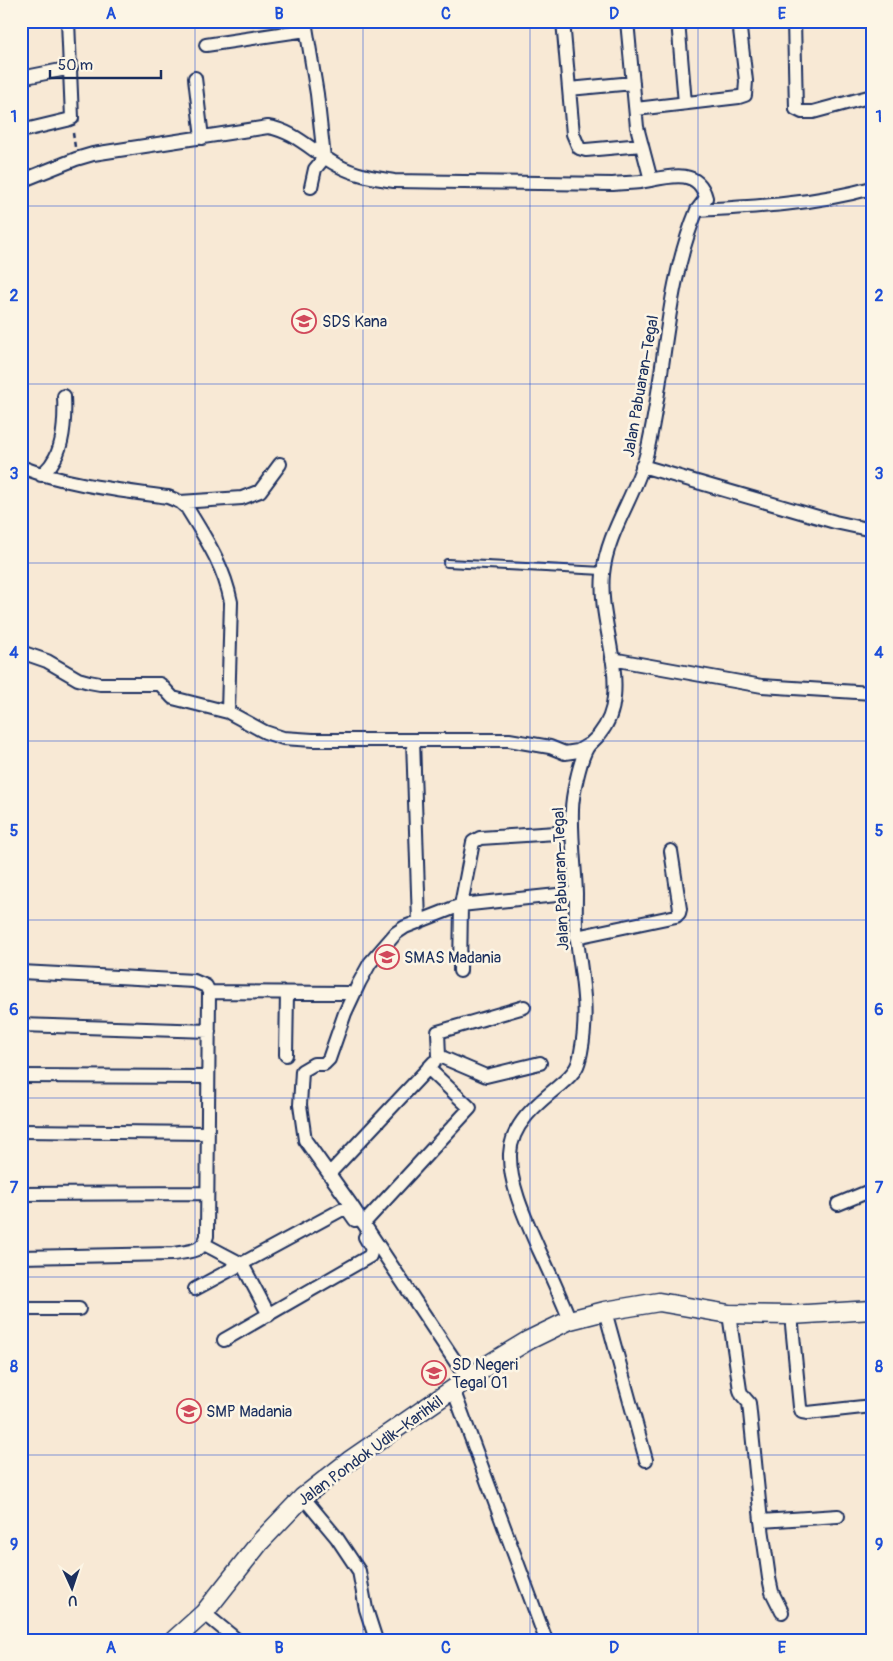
<svg xmlns="http://www.w3.org/2000/svg" width="893" height="1661" viewBox="0 0 893 1661" font-family="Pangolin,sans-serif">
  <style>
    .lines { fill: none; stroke-linecap: round; stroke-linejoin: round }
    .lane-casing { stroke: #1b2f5e; stroke-width: 10 }
    .street-casing { stroke: #1b2f5e; stroke-width: 16 }
    .secondary-casing { stroke: #1b2f5e; stroke-width: 21 }
    .path { stroke: #1b2f5e; stroke-width: 2.5; stroke-dasharray: 5 4; stroke-linecap: butt }
    .lane { stroke: #fcf5e5; stroke-width: 6 }
    .street { stroke: #fcf5e5; stroke-width: 12 }
    .secondary { stroke: #fcf5e5; stroke-width: 18 }
    .grid { fill: none; stroke: #1d4ed8; stroke-width: 1; stroke-opacity: 0.55 }
    .labels { text-anchor: middle; stroke-width: 5; stroke-linejoin: round; paint-order: stroke }
    .poi-label { font-size: 16px; fill: #1b2f5e; stroke: #fcf5e5; text-anchor: start }
    .street-label { font-size: 16px; fill: #1b2f5e; stroke: #fcf5e5 }
    .neatline { fill: none; stroke: #1d4ed8; stroke-width: 2 }
    .grid-label { font-size: 16px; text-anchor: middle; font-weight: bold; fill: #1d4ed8 }
  </style>
  <rect width="100%" height="100%" fill="#f8e9d5"/>
  <filter id="ink" filterUnits="userSpaceOnUse"><feTurbulence type="fractalNoise" baseFrequency=".02" numOctaves="2"/><feDisplacementMap in="SourceGraphic" scale="10" xChannelSelector="R" yChannelSelector="G"/><feConvolveMatrix kernelMatrix="1 2 1 2 8 2 1 2 1" color-interpolation-filters="sRGB"/></filter>
  <g filter="url(#ink)">
    <g class="lines">
      <defs>
        <path id="lane" d="M447,563L603,571"/>
        <path id="street" d="M305,21L317,94L324,158L315,169L311,187
          M563,21L573,134L579,148L586,150L642,145
          M627,21L637,127L651,180
          M678,21L685,103
          M794,21L796,109L802,112H813L872,96
          M206,45L306,30
          M21,78L71,68
          M195,78L202,138
          M569,89L633,83
          M636,109L739,97L745,95L746,81L739,21
          M21,131L67,120L72,118L68,21
          M21,181L76,159L93,154L268,127C295,131 314,153 337,165C355,175 374,178 394,181L613,184C622,183 631,183 640,182C664,178 698,165 706,198L697,210
          M642,466L835,522L872,530
          M21,467C68,485 118,490 168,497L180,502L187,508C206,539 224,566 231,602L228,712L265,732L283,738L313,740H509L550,747L565,753L578,751L588,745
          M41,475C45,471 50,467 52,463C65,445 65,416 64,396
          M180,502L242,498L260,491L280,464
          M21,652L47,661L78,679L89,682L100,684H160L173,698L228,712
          M612,659L762,686L872,693
          M413,740L419,922
          M576,937L676,916L679,913L680,909L671,851
          M460,971L461,905L473,842L480,838L572,832
          M21,972L194,981L206,986L209,992L207,1236C202,1253 189,1251 173,1254L21,1257
          M209,992L348,993
          M524,1007L438,1032L439,1056L486,1076L540,1063
          M21,1025L209,1031
          M286,1055L287,993
          M21,1076L208,1077
          M21,1131L208,1133
          M329,1174L434,1062
          M21,1194L207,1193
          M838,1204L872,1190
          M364,1223L470,1108L428,1068
          M204,1244L242,1264L269,1315
          M195,1289L341,1210H348L355,1220
          M21,1309H79
          M605,1311L646,1460
          M729,1314L740,1390L742,1395L749,1403L761,1521L838,1516
          M791,1315L800,1407L802,1412L808,1413L872,1406
          M570,1320C560,1296 550,1273 539,1250C527,1222 509,1185 510,1154C511,1124 538,1103 560,1085C566,1080 572,1075 576,1068C579,1063 580,1057 581,1052C589,1010 582,980 577,940C575,925 576,909 576,893C575,866 571,838 572,810C572,796 580,760 587,748C590,743 596,739 599,735C608,724 613,711 614,697C618,656 599,615 603,574C607,531 637,494 647,452C666,372 665,287 697,210C755,207 815,204 872,188
          M224,1340L370,1256L372,1249L365,1237
          M467,1379L352,1206L305,1140L300,1105L302,1071L314,1064H324L329,1059L345,1013L359,983L370,963L396,933L405,927L461,905L576,893
          M453,1389L546,1640
          M303,1497L337,1538L359,1571L366,1609L376,1640
          M761,1521L769,1578L772,1592L782,1612
          M204,1613L237,1640"/>
        <path id="secondary" d="M174,1640L204,1613L260,1542L303,1497L349,1461L491,1363L529,1340L570,1320L605,1311L659,1302L729,1314L791,1315L872,1310"/>
      </defs>
      <use href="#lane" class="lane-casing"/>
      <use href="#street" class="street-casing"/>
      <use href="#secondary" class="secondary-casing"/>
      <path class="path" d="M73,133L75,147"/>
      <use href="#lane" class="lane"/>
      <use href="#street" class="street"/>
      <use href="#secondary" class="secondary"/>
    </g>
  </g>
  <path class="grid" d="M195,21V1640M363,21V1640M530,21V1640M698,21V1640M21,206H872M21,384H872M21,563H872M21,741H872M21,920H872M21,1098H872M21,1277H872M21,1455H872"/>
  <defs>
    <symbol id="school-ring" viewBox="-11 -11 22 22"><circle r="9.5" fill="#fcf5e5" stroke="#d1495b" stroke-width="1.5"/><path d="M0-5L7-2L0 1L-7-2ZM-4 1L0 2.5L4 1V4Q0 6-4 4Z" fill="#d1495b"/></symbol>
  </defs>
  <g fill-rule="evenodd">
    <use href="#school-ring" x="290" y="307" width="28" height="28"/>
    <use href="#school-ring" x="373" y="943" width="28" height="28"/>
    <use href="#school-ring" x="420" y="1359" width="28" height="28"/>
    <use href="#school-ring" x="175" y="1397" width="28" height="28"/>
  </g>
  <g class="labels">
    <g class="poi-label">
      <text x="322" y="327">SDS Kana</text>
      <text x="404" y="963">SMAS Madania</text>
      <text x="452" y="1370">SD Negeri<tspan x="452" dy="18">Tegal 01</tspan></text>
      <text x="206" y="1417">SMP Madania</text>
    </g>
    <g class="street-label">
      <text transform="translate(640 386) rotate(-80)" y="6">Jalan Pabuaran–Tegal</text>
      <text transform="translate(560 879) rotate(-92)" y="6">Jalan Pabuaran–Tegal</text>
      <text transform="translate(370 1450) rotate(-36)" y="6">Jalan Pondok Udik–Karihkil</text>
    </g>
  </g>
  <rect width="893" height="1661" fill="none" stroke="#fcf5e5" stroke-width="55"/>
  <g transform="translate(72 1588) rotate(177)" stroke="#fcf5e5" stroke-width="4" paint-order="stroke">
  <path d="M0-4L9 19L0 12L-9 19Z" fill="#1b2f5e"/>
  <text y="-8" font-size="14" font-weight="bold" text-anchor="middle" fill="#1b2f5e">U</text>
  </g>
  <path d="M50 70v8h111v-8" fill="none" stroke="#1b2f5e" stroke-width="2.5"/>
  <text x="58" y="70" font-size="15" fill="#1b2f5e" stroke="#fcf5e5" stroke-width="4" paint-order="stroke">50 m</text>
  <rect x="28" y="28" width="838" height="1606" class="neatline"/>
  <g class="grid-label">
    <text x="111" y="19">A</text>
    <text x="279" y="19">B</text>
    <text x="446" y="19">C</text>
    <text x="614" y="19">D</text>
    <text x="782" y="19">E</text>
    <text x="14" y="122">1</text>
    <text x="879" y="122">1</text>
    <text x="14" y="301">2</text>
    <text x="879" y="301">2</text>
    <text x="14" y="479">3</text>
    <text x="879" y="479">3</text>
    <text x="14" y="658">4</text>
    <text x="879" y="658">4</text>
    <text x="14" y="836">5</text>
    <text x="879" y="836">5</text>
    <text x="14" y="1015">6</text>
    <text x="879" y="1015">6</text>
    <text x="14" y="1193">7</text>
    <text x="879" y="1193">7</text>
    <text x="14" y="1372">8</text>
    <text x="879" y="1372">8</text>
    <text x="14" y="1550">9</text>
    <text x="879" y="1550">9</text>
    <text x="111" y="1653">A</text>
    <text x="279" y="1653">B</text>
    <text x="446" y="1653">C</text>
    <text x="614" y="1653">D</text>
    <text x="782" y="1653">E</text>
  </g>
</svg>
